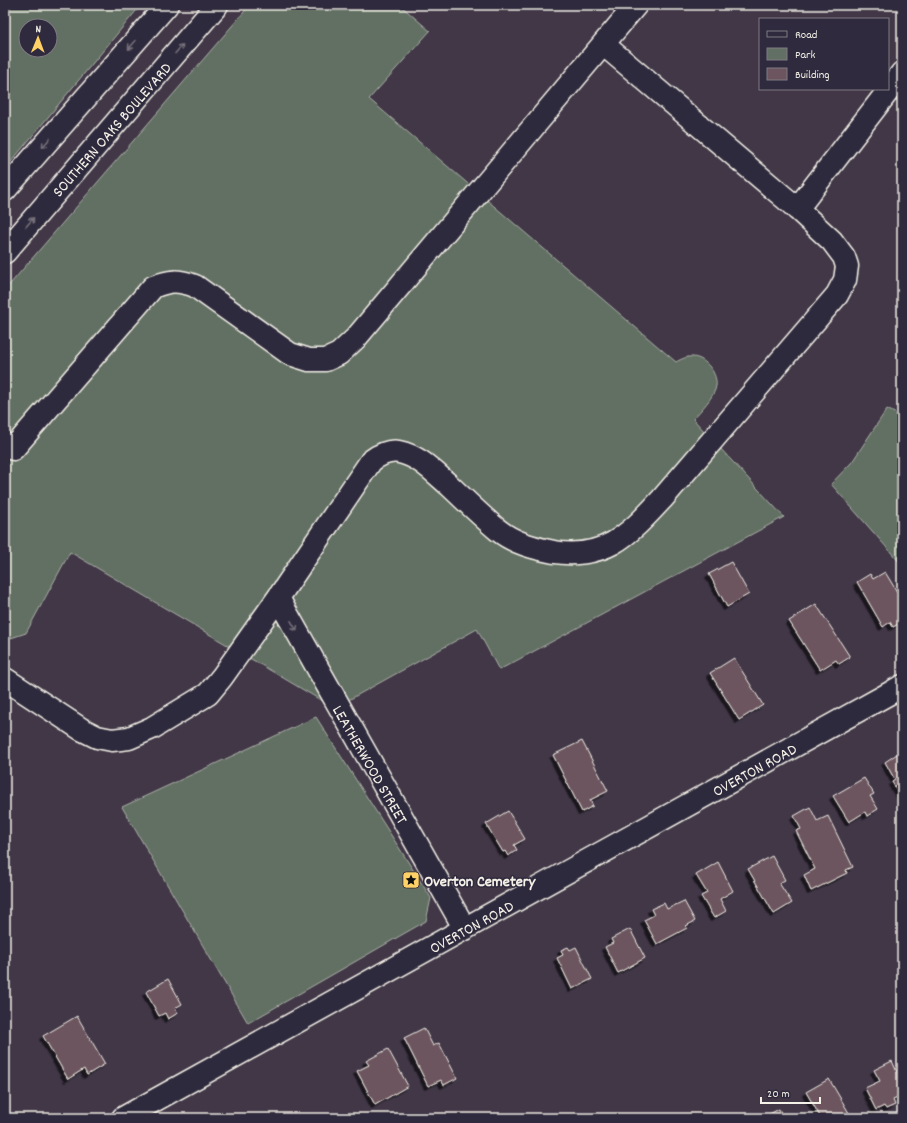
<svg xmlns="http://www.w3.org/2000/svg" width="907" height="1123" viewBox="0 0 907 1123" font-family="Dekko,sans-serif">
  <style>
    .green { fill: #626f64; stroke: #abb0a6; fill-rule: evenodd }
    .building { fill: #6c555e; stroke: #f4f1e8; filter: url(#shadow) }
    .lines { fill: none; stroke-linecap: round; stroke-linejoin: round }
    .minor-casing { stroke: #f4f1e8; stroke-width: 25 }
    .minor { stroke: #2f2a3d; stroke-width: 22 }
    .oneway { stroke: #747079 }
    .labels { text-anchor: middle; stroke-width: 3; stroke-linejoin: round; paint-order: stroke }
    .street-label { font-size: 16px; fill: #f4f1e8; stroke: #2f2a3d }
    .poi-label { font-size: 16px; font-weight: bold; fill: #f4f1e8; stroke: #2f2a3d; text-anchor: start }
  </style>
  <defs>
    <filter id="shadow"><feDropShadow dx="-3.5" dy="3.5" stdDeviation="0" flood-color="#0009"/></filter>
  </defs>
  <rect width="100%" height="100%" fill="#413747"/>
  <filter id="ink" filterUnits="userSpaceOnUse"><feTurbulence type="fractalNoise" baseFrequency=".025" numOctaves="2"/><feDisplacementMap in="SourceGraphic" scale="8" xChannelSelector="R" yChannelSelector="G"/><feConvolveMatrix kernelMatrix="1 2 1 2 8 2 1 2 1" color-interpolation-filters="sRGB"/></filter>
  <g filter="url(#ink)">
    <path class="green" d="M5,5H141L5,169ZM26,26H50V50H26Z
      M250,5H400L430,31L369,99L676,362C681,359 688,356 693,357C706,358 718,374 716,386C715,396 700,411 693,419L784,517L499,670L477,629L334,708L70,552L26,633L5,640V290Z
      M887,409L902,417V565L831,484L852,462Z
      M316,717L431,898L426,921L248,1023L122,807Z"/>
    <path class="building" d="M731,562L749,594L727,607L709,574Z
      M885,572L902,600V622L893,627L890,622L883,627L857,582L870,574L873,579Z
      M816,604L850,657L839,664L836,660L820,670L789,621Z
      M734,658L763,705L739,720L710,673Z
      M582,741L608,791L590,800L593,806L582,812L553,755Z
      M900,752L902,755V798L892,782L895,780L885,762Z
      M864,778L874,794L870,796L878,809L867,816L865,812L849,822L833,796Z
      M810,807L817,821L828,816L853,867L846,870L847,873L811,891L804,875L815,869L796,831L801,829L794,816Z
      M508,811L525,839L514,845L517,850L508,856L505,851L503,852L486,824Z
      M772,856L785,880L779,883L792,903L774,914L748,869Z
      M718,862L733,891L720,899L726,911L714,918L701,896L707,893L696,875Z
      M684,901L695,921L686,926L687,928L657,944L644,920L654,915L651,909L664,903L667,909Z
      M630,929L645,958L618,973L605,947L613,943L611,939Z
      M568,947L570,950L576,947L592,979L572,989L557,958L563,955L561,950Z
      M168,979L182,1004L175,1008L178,1013L168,1019L165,1013L159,1016L146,992Z
      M77,1016L105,1064L87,1075L84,1069L68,1079L43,1036Z
      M424,1028L433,1046L439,1043L457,1078L444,1085L441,1080L428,1086L404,1038Z
      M388,1049L408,1086L375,1105L357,1071L369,1065L366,1061Z
      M892,1061L902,1083V1096L893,1100L895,1105L886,1109L884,1106L876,1110L865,1088L880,1081L874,1070Z
      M829,1079L852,1118H821L806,1092Z
      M779,1109L784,1118H762Z"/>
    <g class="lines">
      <defs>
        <path id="minor" d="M5,190L167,5
          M797,209L902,73
          M5,252L217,5
          M5,444L13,449L153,287C170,280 178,280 195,286L290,354L309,360H326L339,354L356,338L636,5
          M278,598L465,929
          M5,679L81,729L97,737L112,740L129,738L152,728L208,694L222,677L278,598L371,461C379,455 388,450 399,452C419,456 434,472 449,485C465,500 481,516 498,530C514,543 534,548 554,552C573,555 595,553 613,543C632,532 647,515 662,499L837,295L845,280L847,266L844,257L832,241L793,205L603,44
          M123,1118L890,693L902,686"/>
      </defs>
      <use href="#minor" class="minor-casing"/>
      <use href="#minor" class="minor"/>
    </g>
    <defs><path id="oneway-shaft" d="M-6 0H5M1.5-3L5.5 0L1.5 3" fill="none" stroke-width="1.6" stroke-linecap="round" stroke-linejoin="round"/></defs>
    <g class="oneway">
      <use href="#oneway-shaft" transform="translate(132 45) rotate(131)"/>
      <use href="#oneway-shaft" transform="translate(179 49) rotate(-49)"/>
      <use href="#oneway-shaft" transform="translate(46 143) rotate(131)"/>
      <use href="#oneway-shaft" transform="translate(30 222) rotate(-49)"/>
      <use href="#oneway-shaft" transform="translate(294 626) rotate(60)"/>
    </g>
  </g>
  <defs>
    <symbol id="sight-square" viewBox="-11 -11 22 22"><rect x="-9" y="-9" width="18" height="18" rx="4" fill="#ffd166" stroke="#2f2a3d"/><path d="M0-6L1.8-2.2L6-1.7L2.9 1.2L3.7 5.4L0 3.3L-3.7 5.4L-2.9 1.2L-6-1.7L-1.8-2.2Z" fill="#111"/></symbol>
  </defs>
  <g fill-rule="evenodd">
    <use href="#sight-square" x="401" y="870" width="20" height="20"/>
  </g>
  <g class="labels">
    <g class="street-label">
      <text transform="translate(111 129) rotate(-49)" y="6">SOUTHERN OAKS BOULEVARD</text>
      <text transform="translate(371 764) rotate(60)" y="6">LEATHERWOOD STREET</text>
      <text transform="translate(754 769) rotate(-29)" y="6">OVERTON ROAD</text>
      <text transform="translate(471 926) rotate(-29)" y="6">OVERTON ROAD</text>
    </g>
    <g class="poi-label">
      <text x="424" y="886">Overton Cemetery</text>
    </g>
  </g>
  <rect width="907" height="1123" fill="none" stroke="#2f2a3d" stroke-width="20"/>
  <rect x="10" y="10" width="887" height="1103" fill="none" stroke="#f4f1e8" stroke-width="1.5" filter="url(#ink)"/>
  <rect x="759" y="18" width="130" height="72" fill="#2f2a3d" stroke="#7e7a81"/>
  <rect x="767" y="31" width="20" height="6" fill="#2f2a3d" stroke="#7e7a81"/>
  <text x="795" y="38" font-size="12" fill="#f4f1e8">Road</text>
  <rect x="767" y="48" width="20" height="12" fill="#626f64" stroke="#7e7a81"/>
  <text x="795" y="58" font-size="12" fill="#f4f1e8">Park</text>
  <rect x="767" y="68" width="20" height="12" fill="#6c555e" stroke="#7e7a81"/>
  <text x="795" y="78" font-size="12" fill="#f4f1e8">Building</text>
  <g transform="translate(38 38) rotate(1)"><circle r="19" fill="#2f2a3d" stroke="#7e7a81"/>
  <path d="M0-3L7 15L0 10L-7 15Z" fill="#ffd166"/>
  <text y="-6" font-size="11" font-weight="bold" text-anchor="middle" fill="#f4f1e8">N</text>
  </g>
  <path d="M761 1097v6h59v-6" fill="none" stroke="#f4f1e8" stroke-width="2"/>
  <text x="767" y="1097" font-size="12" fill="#f4f1e8" stroke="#2f2a3d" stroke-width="3" paint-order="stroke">20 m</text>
</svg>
